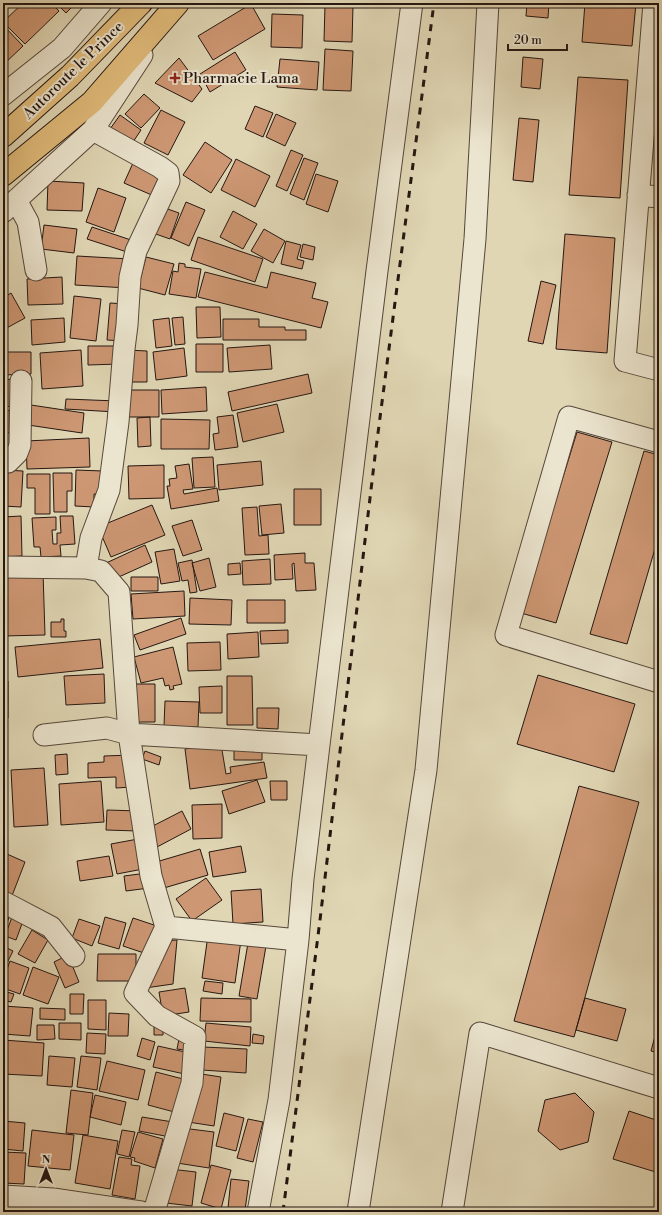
<svg xmlns="http://www.w3.org/2000/svg" width="662" height="1215" viewBox="0 0 662 1215" font-family="'Libre Bodoni',serif">
  <style>
    .building { fill: #cd9773; stroke: #251712 }
    .lines { fill: none; stroke-linecap: round; stroke-linejoin: round }
    .minor-casing { stroke: #54473a; stroke-width: 23 }
    .major-casing { stroke: #251712; stroke-width: 24 }
    .minor { stroke: #ebe4ce; stroke-width: 21 }
    .major { stroke: #e0bb7a; stroke-width: 22 }
    .rail { stroke: #251712; stroke-width: 3; stroke-dasharray: 7 7; stroke-linecap: butt }
    .poi-dot { fill: #8f2418; stroke: #ebe4ce; stroke-width: 1.5 }
    .labels { text-anchor: middle; stroke-width: 4; stroke-linejoin: round; paint-order: stroke }
    .street-label { font-size: 15px; fill: #251712; stroke: #ebe4ce }
    .poi-label { font-size: 15px; fill: #251712; stroke: #ebe4ce; text-anchor: start }
  </style>
  <rect width="100%" height="100%" fill="#e0d6b4"/>
  <filter id="stains"><feTurbulence type="fractalNoise" baseFrequency=".005" numOctaves="4"/><feColorMatrix values="0 0 0 0 .2 0 0 0 0 .09 0 0 0 0 .02 0 0 0 .5 -.17"/></filter>
  <radialGradient id="worn" r=".72"><stop offset=".6" stop-color="#630" stop-opacity="0"/><stop offset="1" stop-color="#630" stop-opacity=".3"/></radialGradient>
  <path class="building" d="M23,3H51L59,11L25,44L3,22Z
    M56,3H76L66,13Z
    M527,3H549L548,18L526,16Z
    M585,3H636L632,46L582,42Z
    M251,4L265,29L213,60L198,36Z
    M325,5L353,6L352,42L324,41Z
    M272,14L303,15L302,48L271,47Z
    M3,25L23,46L3,65Z
    M325,49L353,51L351,91L323,90Z
    M235,52L246,70L210,92L200,74Z
    M523,57L543,59L540,89L521,87Z
    M179,58L202,89L192,102L155,83Z
    M280,59L319,62L317,90L277,87Z
    M578,77L628,80L620,198L569,195Z
    M144,94L160,108L141,128L125,114Z
    M255,106L273,113L263,137L245,129Z
    M161,110L185,122L168,155L144,143Z
    M276,114L296,123L285,146L266,137Z
    M120,115L141,130L131,145L110,129Z
    M519,118L539,120L533,182L513,180Z
    M205,142L232,160L211,193L183,175Z
    M291,150L303,155L287,191L276,186Z
    M304,158L318,163L304,200L290,194Z
    M236,159L270,176L255,207L221,190Z
    M133,163L163,176L154,196L124,183Z
    M316,174L338,181L328,212L306,204Z
    M48,181L84,183L82,211L47,210Z
    M98,188L126,198L114,232L86,222Z
    M186,202L205,210L189,246L171,238Z
    M162,207L179,213L170,239L153,233Z
    M233,211L257,224L243,249L220,237Z
    M44,225L77,229L74,253L41,249Z
    M92,227L131,240L127,252L87,239Z
    M264,229L285,241L273,263L251,251Z
    M565,234L615,238L607,353L556,349Z
    M198,237L263,259L255,282L191,260Z
    M286,241L301,245L297,259L304,261L302,269L281,264Z
    M303,244L315,247L313,260L300,257Z
    M77,256L130,259L128,288L75,285Z
    M146,257L174,264L165,295L138,288Z
    M179,263L185,264V267L201,269L196,298L169,294L173,271L178,272Z
    M205,272L267,288L271,272L316,283L312,298L328,302L321,328L198,297Z
    M659,273V334H655Z
    M62,277L63,304L28,305L27,279Z
    M541,281L556,285L543,344L528,341Z
    M11,293L25,318L3,330V298Z
    M74,296L101,299L96,341L70,338Z
    M110,303L126,304L123,341L107,340Z
    M196,307H220L221,337L197,338Z
    M183,317L185,344L175,345L172,318Z
    M64,318L65,342L32,345L31,320Z
    M169,318L172,346L156,348L153,320Z
    M223,319H259V327H285V330H306V340H223Z
    M196,344H223V372H196Z
    M270,345L272,369L229,372L227,348Z
    M88,346H120V364L88,365Z
    M184,348L187,376L156,380L153,352Z
    M81,350L83,386L42,389L40,353Z
    M127,350L147,351V382H126Z
    M3,352H31V374L3,375Z
    M308,374L312,393L232,411L228,392Z
    M13,379L14,406L3,407V380Z
    M206,387L207,411L162,414L161,390Z
    M129,390H159V417H129Z
    M66,399L117,401L116,412L65,409Z
    M277,404L284,432L243,442L237,413Z
    M31,405L84,413L82,433L28,425Z
    M3,409L15,412L10,433L3,432Z
    M233,415L238,447L215,450L213,434L219,433L217,417Z
    M150,417L151,446L138,447L137,418Z
    M161,419L210,420L209,449H161Z
    M577,432L612,442L556,623L521,613Z
    M89,438L90,467L27,469L26,441Z
    M644,451L659,455V535L627,644L590,634Z
    M213,457L215,487L194,488L192,458Z
    M261,461L263,485L219,490L217,465Z
    M189,464L193,489L183,490L184,494L217,488L219,501L171,509L167,486H170L169,479L177,478L175,466Z
    M164,465V498L129,499L128,466Z
    M3,470L23,471L21,507L3,506Z
    M76,470L103,471L102,494H94V507L75,506Z
    M53,473H72V491H67V512H54Z
    M27,474H50V514H35V488H27Z
    M294,489H321V525H294Z
    M281,504L284,533L262,535L259,506Z
    M152,505L165,535L111,557L98,527Z
    M257,507L259,536L268,535L269,554L245,555L242,508Z
    M21,516L22,556L3,557V517Z
    M60,516H73L75,544L60,545L61,556L41,557L40,547H34L32,518L56,517V530H52L53,544H57V533H61Z
    M192,520L202,550L183,556L172,526Z
    M145,545L152,562L112,580L104,564Z
    M174,549L180,581L161,584L155,552Z
    M305,553V563H314L316,590L296,591L294,563L292,564L293,579L275,580L274,555Z
    M209,558L216,587L200,591L192,563Z
    M270,559L271,584L243,585L242,561Z
    M192,560L197,592L190,593L188,580L182,581L178,563Z
    M240,563L241,574L228,575V564Z
    M43,572L45,635L3,636V574Z
    M131,577H158V591H131Z
    M184,591L185,616L133,619L131,594Z
    M190,598L232,600L231,625L189,624Z
    M247,600H285V623H247Z
    M181,618L186,634L140,650L134,635Z
    M61,619H64V631H66V637H51V622H61Z
    M288,630V643L261,644L260,631Z
    M258,632L259,657L228,659L227,634Z
    M100,639L103,668L18,677L15,647Z
    M220,642L221,670L188,671L187,643Z
    M173,647L182,684L173,686L174,689L170,690L169,685L165,686L163,678L141,683L134,657Z
    M104,674L105,703L66,705L64,676Z
    M538,675L635,704L614,772L517,744Z
    M227,676H252L253,725H227Z
    M3,681H8V718H3Z
    M135,684H155V722H135Z
    M222,686V713H200L199,687Z
    M165,701L199,702L198,727L164,726Z
    M257,708H279L278,729L257,728Z
    M221,744L226,774L231,773L230,767L264,762L267,778L190,789L185,749Z
    M234,748H262V760H234Z
    M3,750H4L6,783H3Z
    M145,751L161,757L159,765L142,759Z
    M67,754L68,774L56,775L55,755Z
    M131,755L132,787L116,788V777L88,778V763L104,762V756Z
    M44,768L48,825L14,827L11,770Z
    M257,780L265,802L229,814L222,791Z
    M101,781L104,822L61,825L59,784Z
    M270,781H287V800H271Z
    M579,786L639,802L574,1037L514,1021Z
    M222,804V838L193,839L192,805Z
    M107,810L139,811L138,831L106,830Z
    M182,811L191,829L157,847L147,829Z
    M138,839L143,869L117,874L111,844Z
    M241,846L246,872L213,877L209,852Z
    M200,849L208,875L164,888L156,862Z
    M7,854L25,862L10,901L3,898V865Z
    M109,856L113,876L80,881L77,861Z
    M147,873L149,888L126,891L124,876Z
    M206,878L222,900L192,921L176,899Z
    M261,889L263,922L233,924L231,891Z
    M3,915L9,918L3,931Z
    M12,917L23,921L16,940L5,936Z
    M105,917L126,923L119,949L98,943Z
    M133,918L160,927L150,955L123,946Z
    M79,919L100,926L92,946L72,938Z
    M32,930L48,940L35,963L18,954Z
    M208,935L241,940L235,983L202,978Z
    M177,940L173,984L138,989L163,941Z
    M248,943L266,946L257,999L239,996Z
    M3,946L13,951L7,963L3,962Z
    M98,954H136V981H97Z
    M68,955L79,982L65,988L54,962Z
    M10,961L29,968L20,994L3,988V980Z
    M33,967L59,977L48,1004L23,995Z
    M205,981L223,983L222,994L203,991Z
    M185,988L189,1012L163,1016L159,992Z
    M3,991L14,994L11,1002L3,1000Z
    M70,994H84L83,1014H70Z
    M201,998L251,999V1022L200,1021Z
    M585,998L626,1009L617,1041L576,1030Z
    M88,1000H106V1030L88,1029Z
    M3,1006L33,1008L30,1036L3,1034Z
    M40,1008L65,1009V1020L40,1019Z
    M109,1013L129,1014L128,1036H108Z
    M154,1020H163V1035H154Z
    M659,1021V1053L651,1051Z
    M59,1023H81V1040L59,1039Z
    M206,1023L251,1027L250,1046L204,1041Z
    M37,1025H54L55,1039L37,1040Z
    M87,1033L106,1034L105,1054L86,1053Z
    M253,1034L264,1036L263,1044L252,1043Z
    M142,1038L155,1042L150,1060L137,1056Z
    M179,1039L193,1041L191,1051L177,1049Z
    M3,1040L44,1043L42,1076L3,1074Z
    M158,1046L194,1054L189,1075L153,1067Z
    M203,1047L247,1049L246,1073L202,1070Z
    M49,1056L75,1058L72,1087L47,1085Z
    M81,1056L101,1058L97,1090L77,1087Z
    M107,1061L145,1070L138,1100L99,1091Z
    M156,1072L191,1081L182,1114L148,1105Z
    M195,1073L221,1077L214,1126L188,1122Z
    M71,1090L93,1093L88,1135L66,1133Z
    M575,1093L594,1112L588,1142L560,1150L538,1131L545,1100Z
    M95,1095L126,1102L121,1125L90,1117Z
    M629,1111L659,1121V1173L613,1159Z
    M224,1113L244,1118L236,1151L216,1146Z
    M142,1117L173,1122L170,1137L139,1131Z
    M248,1119L263,1122L253,1162L237,1158Z
    M3,1121L25,1123L23,1151L3,1149Z
    M182,1128L214,1132L209,1168L177,1163Z
    M32,1130L74,1135L70,1170L28,1166Z
    M122,1130L135,1132L129,1157L117,1154Z
    M138,1132L163,1139L155,1168L134,1161L135,1158L130,1157Z
    M83,1135L118,1141L110,1189L75,1183Z
    M3,1152L26,1153L24,1184L3,1183Z
    M119,1157L132,1159L131,1165L140,1166L135,1199L112,1195Z
    M211,1165L231,1170L221,1209L201,1203Z
    M170,1169L196,1172L192,1206L166,1203Z
    M231,1179L249,1181L245,1210L228,1208Z
    M8,1205H30V1212H8Z"/>
  <g class="lines">
    <defs>
      <path id="minor" d="M654,3L625,361L659,370
        M3,95L62,48L101,3
        M638,195L659,197
        M16,200L28,222L36,270
        M3,212L93,130L142,55
        M659,442L569,417L506,635L659,682
        M3,462H8L17,453L20,445L21,381
        M3,567L86,568L101,571L119,592L129,734L151,876L166,927L298,940
        M86,568L91,538L109,490L118,422L124,349L127,325L130,277L136,251L169,181L168,173L160,167L93,130
        M44,735L107,728L129,734L319,745
        M3,902L11,906L51,927L74,956
        M3,1196L53,1199L141,1212
        M154,1212L192,1083L195,1037L157,1016L135,993L166,927
        M258,1212L279,1100L298,940L303,879L319,745L377,271L412,3
        M358,1212L426,770L475,239L488,3
        M452,1212L480,1033L659,1088"/>
      <path id="major" d="M3,136L70,76L141,3
        M3,175L92,102L178,3"/>
    </defs>
    <use href="#minor" class="minor-casing"/>
    <use href="#major" class="major-casing"/>
    <use href="#minor" class="minor"/>
    <use href="#major" class="major"/>
    <path class="rail" d="M283,1212L320,920L375,456L434,3"/>
  </g>
  <path class="poi-dot" d="M173 72h4v4h4v4h-4v4h-4v-4h-4v-4h4z"/>
  <g class="labels">
    <g class="street-label">
      <text transform="translate(73 70) rotate(-44)" y="5">Autoroute le Prince</text>
    </g>
    <g class="poi-label">
      <text x="183" y="83">Pharmacie Lama</text>
    </g>
  </g>
  <rect width="662" height="1215" fill="none" stroke="#e0d6b4" stroke-width="16"/>
  <rect x="4" y="4" width="654" height="1207" fill="none" stroke="#251712" stroke-width="2"/>
  <rect x="8" y="8" width="646" height="1199" fill="none" stroke="#251712"/>
  <g transform="translate(46 1169)" stroke="#ebe4ce" stroke-width="3" paint-order="stroke">
  <path d="M0-3L7 15L0 10L-7 15Z" fill="#251712"/>
  <text y="-6" font-size="11" font-weight="bold" text-anchor="middle" fill="#251712">N</text>
  </g>
  <path d="M508 44v6h59v-6" fill="none" stroke="#251712" stroke-width="2"/>
  <text x="514" y="44" font-size="12" fill="#251712" stroke="#ebe4ce" stroke-width="3" paint-order="stroke">20 m</text>
  <rect width="100%" height="100%" filter="url(#stains)"/>
  <rect width="100%" height="100%" fill="url(#worn)"/>
</svg>
